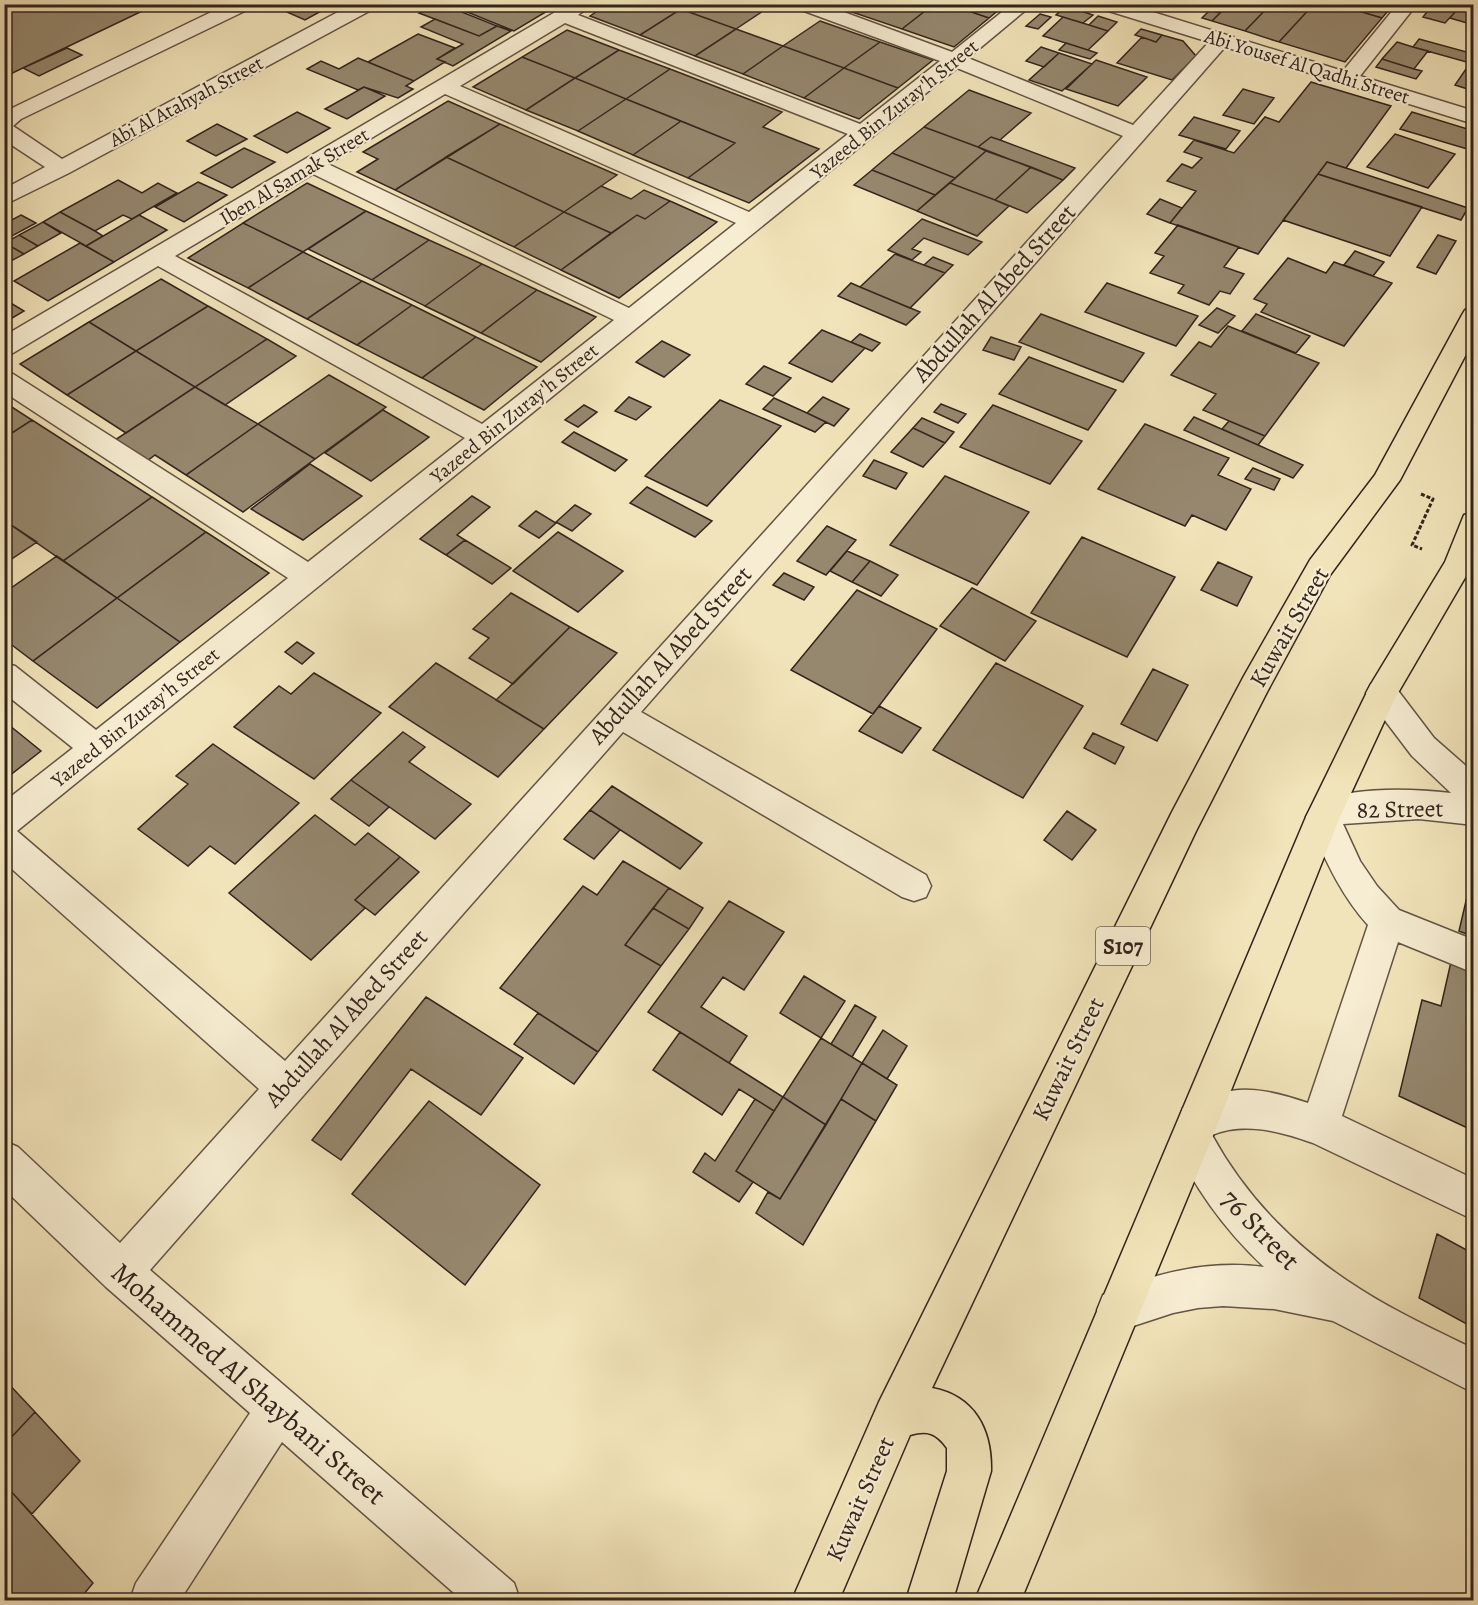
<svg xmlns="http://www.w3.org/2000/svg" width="1478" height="1605" viewBox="0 0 1478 1605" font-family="Alegreya,serif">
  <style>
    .building { fill: #96886f; stroke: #33241d; stroke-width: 1.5 }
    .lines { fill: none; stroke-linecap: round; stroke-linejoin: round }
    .minor-casing { stroke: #635444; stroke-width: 3 }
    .major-casing { stroke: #33241d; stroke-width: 3 }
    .path { stroke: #33241d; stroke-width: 3; stroke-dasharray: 4 2; stroke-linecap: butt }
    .minor { fill: #f7edd2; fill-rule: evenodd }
    .major { fill: #f2e4ba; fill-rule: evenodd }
    .labels { text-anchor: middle; stroke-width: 4.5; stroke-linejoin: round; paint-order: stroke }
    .far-street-label { font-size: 20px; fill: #33241d; stroke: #f7edd2 }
    .shield { fill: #f7edd2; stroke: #6e6053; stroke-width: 1.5 }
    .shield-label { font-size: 22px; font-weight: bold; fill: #33241d }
    .street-label { font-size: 24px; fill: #33241d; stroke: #f7edd2 }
    .near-street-label { font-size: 28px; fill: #33241d; stroke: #f7edd2 }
  </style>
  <rect width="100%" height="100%" fill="#f2e4ba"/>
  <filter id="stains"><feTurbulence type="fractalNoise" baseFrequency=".00333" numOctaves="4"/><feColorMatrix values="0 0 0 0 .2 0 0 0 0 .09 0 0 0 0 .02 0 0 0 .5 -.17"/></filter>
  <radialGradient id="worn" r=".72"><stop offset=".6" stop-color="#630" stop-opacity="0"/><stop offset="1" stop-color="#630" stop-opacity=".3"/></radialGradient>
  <path class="building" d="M4,4H157L4,77Z
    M315,4L325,9L305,20L271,5Z
    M434,4H442L497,26L479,36L419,13Z
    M481,4H559L514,31L467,12Z
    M608,4H669L681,9L640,35L590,16Z
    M669,4H696L686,11Z
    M696,4H772V5L736,29L686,11Z
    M849,4H934L902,29L843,9Z
    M934,4H948L989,18L954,47L902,29Z
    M948,4H1006L989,18Z
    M1229,4H1271L1245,31L1212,21Z
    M1271,4H1301L1311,7L1279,42L1245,31Z
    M1314,4H1335L1382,18L1345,62L1279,42Z
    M1335,4H1394L1382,18Z
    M1433,4H1435L1456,11L1445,23L1423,17Z
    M1461,4L1474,7V25L1450,18Z
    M1066,6L1093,15L1083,23L1056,15Z
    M681,9L686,11L736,29L695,56L640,35Z
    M1210,10L1220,13L1212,21L1202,18Z
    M1040,14L1051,17L1038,29L1026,26Z
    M1098,16L1117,22L1108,31L1089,25Z
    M1063,17L1089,25L1108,31L1088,50L1043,36Z
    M435,19L479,36L497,26L511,31L453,66L437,59L463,44L421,27Z
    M820,21L880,42L844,68L783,46Z
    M736,29L783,46L743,74L695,56Z
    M1141,29L1162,35L1156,42L1135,35Z
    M567,30L619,50L575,78L522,57Z
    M418,34L455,48L437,59L445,62L414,81L368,62Z
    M1162,35L1183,41L1196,56L1172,80L1117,63L1142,37L1156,42Z
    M1419,39L1474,54V59L1470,63L1413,47Z
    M880,42L933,60L898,88L844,68Z
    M1397,42L1413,47L1428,51L1414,69L1382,59Z
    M1066,43L1088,50L1097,53L1090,59L1059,50Z
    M783,46L844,68L804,98L743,74Z
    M1041,47L1059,53L1044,67L1026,61Z
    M67,48L82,55L39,76L23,68Z
    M619,50L670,69L626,99L575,78Z
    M1059,53L1092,64L1062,91L1029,80Z
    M522,57L575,78L526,110L473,87Z
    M358,58L414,81L406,86L413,89L398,98L364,87L358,90L307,69L321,61L339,69Z
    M1382,59L1414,69L1422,71L1416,79L1376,67Z
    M1096,60L1147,77L1118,106L1066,89Z
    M1470,63L1474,64V91L1455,85Z
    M844,68L898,88L859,119L804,98Z
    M670,69L782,112L763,127L819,149L749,203L688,178L735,143L626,99Z
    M575,78L626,99L578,131L526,110Z
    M1311,82L1391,106L1346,168L1327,162L1258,254L1170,223L1196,191L1167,181L1182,164L1192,168L1202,158L1184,152L1194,140L1234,153L1265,117L1279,122Z
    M364,87L385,96L347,119L325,109Z
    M1243,89L1274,98L1254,124L1223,115Z
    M969,90L1031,113L1000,140L991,137L978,147L924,127Z
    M626,99L681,121L633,155L578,131Z
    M448,101L500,124L395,190L357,172L378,159L363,152Z
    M297,112L330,128L287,153L254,136Z
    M1412,112L1474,131V151L1400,129Z
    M1194,117L1240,131L1226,149L1179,135Z
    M681,121L735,143L688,178L633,155Z
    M217,124L247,139L216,156L187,141Z
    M500,124L617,175L564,212L446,157Z
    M924,127L978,147L986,151L955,178L892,153Z
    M1395,134L1455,154L1428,188L1367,167Z
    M991,137L1000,140L1075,168L1063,180L978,147Z
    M244,148L275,162L232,188L201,173Z
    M986,151L1031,167L995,200L950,183Z
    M892,153L955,178L935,195L872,170Z
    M446,157L564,212L514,247L395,190Z
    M1327,162L1346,168L1468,208L1461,220L1318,174Z
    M1031,167L1063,180L1027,213L995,200Z
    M872,170L935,195L917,211L854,185Z
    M1318,174L1422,207L1390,256L1283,220Z
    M118,180L142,193L158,183L177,193L132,219L123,215L95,231L60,212Z
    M198,182L227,195L184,222L155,207Z
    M307,183L366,211L303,252L243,223Z
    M950,183L995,200L1009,206L977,236L917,211Z
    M601,186L631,199L644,190L670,201L645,219L637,215L611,233L564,212Z
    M1160,199L1182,208L1170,223L1147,214Z
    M670,201L717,222L619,298L561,270L637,215L645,219Z
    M366,211L429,240L372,280L308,249Z
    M60,212L95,231L103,236L86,246L43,222Z
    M564,212L611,233L561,270L514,247Z
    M21,215L36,223L10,237L4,234V224Z
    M139,215L167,230L114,262L86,246Z
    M922,219L982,242L968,255L924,238L912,249L921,252L912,260L888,250Z
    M43,222L61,233L38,246L19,235Z
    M243,223L303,252L248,288L188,258Z
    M1178,225L1239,247L1224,267L1244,274L1230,294L1220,291L1209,305L1178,293L1184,285L1150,273L1164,256L1155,253Z
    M19,235L38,246L24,254L5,243Z
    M1438,235L1456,241L1436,274L1417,267Z
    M429,240L482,264L425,306L372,280Z
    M5,243L24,254L11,261L4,257Z
    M80,243L114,262L48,301L14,281Z
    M1355,251L1384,262L1373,276L1344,265Z
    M303,252L362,281L307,319L248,288Z
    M895,254L945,273L910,308L860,287Z
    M933,257L953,265L945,273L924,265Z
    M1288,258L1326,273L1334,262L1392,283L1344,346L1261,312L1267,304L1254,299Z
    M482,264L537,290L481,333L425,306Z
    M161,279L208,306L136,351L89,322Z
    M362,281L412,305L357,345L307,319Z
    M851,283L860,287L920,312L906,325L838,296Z
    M1107,283L1198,316L1176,346L1085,312Z
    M537,290L596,317L541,362L481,333Z
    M4,299L24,311L4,323Z
    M412,305L476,337L422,378L357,345Z
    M208,306L267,339L195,387L136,351Z
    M1217,308L1235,316L1218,333L1199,325Z
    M1041,314L1144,353L1123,382L1019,342Z
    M1256,314L1310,336L1296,353L1242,331Z
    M89,322L136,351L67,395L20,364Z
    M1228,326L1319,363L1265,436L1203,410L1216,394L1171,375L1199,342L1211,347Z
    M822,330L865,348L832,382L789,363Z
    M860,334L880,343L872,351L851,342Z
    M476,337L537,367L484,410L422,378Z
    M991,337L1021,347L1014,360L983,350Z
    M267,339L296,356L225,405L195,387Z
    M662,341L690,355L664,377L636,362Z
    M136,351L195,387L126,433L67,395Z
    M1029,357L1116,390L1088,430L999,394Z
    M764,366L791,378L773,396L746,384Z
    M329,375L386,407L315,459L258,424Z
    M195,387L258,424L186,475L155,455L147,461L115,440Z
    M629,397L651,407L636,420L615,411Z
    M823,397L849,409L834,426L807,413Z
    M774,398L807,413L826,422L815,432L763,409Z
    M720,400L781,426L707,506L645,476Z
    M4,402L32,420L4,438Z
    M941,404L966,414L958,423L934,412Z
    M584,405L597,412L578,427L565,420Z
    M993,405L1082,441L1050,484L960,447Z
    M383,410L429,437L371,481L325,453Z
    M1194,417L1258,445L1303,465L1293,478L1184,430Z
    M922,418L954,432L945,443L913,428Z
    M32,420L152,497L63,561L4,520V438Z
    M1229,421L1265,436L1258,445L1222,429Z
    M258,424L315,459L243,512L186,475Z
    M1145,424L1229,458L1218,475L1251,489L1226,530L1192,515L1185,526L1098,489Z
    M913,428L945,443L923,467L891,452Z
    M574,432L627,460L615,471L562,442Z
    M874,460L907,473L896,489L863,476Z
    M310,464L362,496L303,540L251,509Z
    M1253,468L1280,479L1274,490L1245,479Z
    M945,476L1029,512L977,585L890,545Z
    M647,487L712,521L695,537L630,503Z
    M472,496L490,507L457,535L465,540L446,555L420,539Z
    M152,497L206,532L117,598L63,561Z
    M575,505L591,514L572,531L556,522Z
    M536,511L556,523L539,538L519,526Z
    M4,520L37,542L4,564Z
    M827,526L856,540L826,575L797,561Z
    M206,532L269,573L180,642L117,598Z
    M558,532L623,571L578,612L513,571Z
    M1082,537L1175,577L1127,657L1031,613Z
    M465,540L511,568L492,584L446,555Z
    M847,551L870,561L852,582L830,571Z
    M57,556L117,598L33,661L4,639V593Z
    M870,561L898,575L881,596L852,582Z
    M1218,562L1252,577L1237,606L1201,590Z
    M784,573L814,587L804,600L773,585Z
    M972,588L1036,621L1005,661L940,626Z
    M857,590L937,629L873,714L791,670Z
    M511,593L570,627L513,684L469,658L489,638L473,629Z
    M117,598L180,642L97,708L33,661Z
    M570,627L617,653L544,729L496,700Z
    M297,642L314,653L302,664L285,652Z
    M436,663L544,729L498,777L389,707Z
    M996,663L1083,706L1023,798L933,750Z
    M1153,669L1188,685L1157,741L1121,724Z
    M314,673L381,713L314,779L234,727L279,686L291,694Z
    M879,706L921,728L902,753L859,731Z
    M4,721L41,751L4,780Z
    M403,732L425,747L409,762L471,804L435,839L351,780Z
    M1093,733L1124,747L1115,764L1084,748Z
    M213,744L299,803L235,864L210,846L188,866L138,829L188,784L176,776Z
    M351,780L389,807L369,826L331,799Z
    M612,786L702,843L680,869L590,810Z
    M590,810L620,830L594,859L564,839Z
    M1067,811L1096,830L1072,860L1044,840Z
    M315,815L355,845L368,833L400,857L355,900L365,908L311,960L229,893Z
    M400,857L419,872L375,915L355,900Z
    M623,861L669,888L625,945L661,966L598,1052L500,988L583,886L597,895Z
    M1472,875L1474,876V937L1459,931Z
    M669,888L703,908L689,929L653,908Z
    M729,901L784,932L744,990L723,977L701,1007L747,1036L729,1063L648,1012Z
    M653,908L689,929L661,966L625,945Z
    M1453,953L1474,961V1131L1399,1096L1422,1000L1441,1006Z
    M804,976L845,1001L821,1038L780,1013Z
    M426,997L523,1058L481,1115L411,1069L341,1160L312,1140Z
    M855,1005L876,1017L852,1057L831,1044Z
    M538,1013L598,1052L574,1084L514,1044Z
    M883,1030L907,1046L887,1079L862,1063Z
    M680,1032L783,1097L774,1111L739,1089L722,1115L653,1070Z
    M821,1038L862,1063L826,1125L783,1097Z
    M862,1063L897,1085L876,1121L841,1099Z
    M783,1097L826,1125L780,1199L736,1171Z
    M755,1099L774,1111L736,1171L753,1182L739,1202L693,1172L705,1153L715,1161Z
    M841,1099L876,1121L803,1245L756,1213L768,1192L780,1199Z
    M429,1101L540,1185L465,1285L352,1194Z
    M1437,1234L1474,1254V1328L1419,1298Z
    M4,1379L35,1412L4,1445Z
    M35,1412L80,1461L32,1514L4,1484V1445Z
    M9,1489L93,1583L79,1600H4V1494Z"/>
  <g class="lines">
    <defs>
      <path id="minor" d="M228,4H253L251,8L21,119L13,126L62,159L353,4H377L375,8L69,173L4,205V189L45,167L4,140V112Z
        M569,4H592L578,15L860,124L940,61L796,8L794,4H822L952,52L1012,4H1033L968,58L1133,125L1209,42L1099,8L1097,4H1127L1343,71L1398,4H1417L1360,76L1474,111V124L1225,47L641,712L926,875L931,886L926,897L914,901L902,897L623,732L150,1270L514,1583L520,1600H462L282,1442L180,1600H130L136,1583L250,1413L106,1287L4,1189V1141L18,1147L120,1243L259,1089L4,862V802L73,748L4,693V663L15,666L96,730L288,578L4,392V372L13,374L308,562L465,438L158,266L13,353L4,355V336ZM565,23L848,134L749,212L460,86ZM957,68L1123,136L285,1061L17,831ZM445,94L736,223L629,308L328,164ZM313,174L614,320L482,424L175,256Z
        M1382,680L1393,684L1434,738L1474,773V825L1419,819L1343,824L1360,861L1377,886L1399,910L1474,940V973L1398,942L1342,1116L1474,1179V1220L1313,1143C1281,1132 1245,1121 1212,1135C1246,1198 1299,1251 1360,1289C1396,1312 1435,1330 1474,1349V1393L1333,1321L1274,1309L1223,1306L1198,1308L1173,1313L1118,1331L1103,1325L1097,1310L1103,1295C1155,1273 1207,1260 1264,1267C1225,1230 1193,1187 1172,1138L1183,1108C1195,1103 1207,1098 1219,1094C1248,1084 1281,1094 1308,1103L1368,925C1339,893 1324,856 1306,817L1314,802C1356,787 1407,788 1451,793L1412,756L1371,702L1366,693L1371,684Z"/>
      <path id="major" d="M1474,307V339L1400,480L1330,575L1267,692L1196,831L932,1388C975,1396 992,1430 991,1471L953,1600H906L947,1471V1448C936,1433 928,1430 910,1435L839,1600H792L879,1402L1172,812L1244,676L1310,560L1375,475L1462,315L1465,310Z
        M1474,512L1473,564L1395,698L1340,817L1212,1138L1021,1600H975L1306,817L1371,684L1445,562L1464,515Z"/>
    </defs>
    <use href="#minor" class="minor-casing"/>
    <use href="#major" class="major-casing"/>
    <path class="path" d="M1421,494L1433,499L1412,545L1422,549"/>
    <use href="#minor" class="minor"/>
    <use href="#major" class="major"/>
  </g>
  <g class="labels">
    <g class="far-street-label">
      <text transform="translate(1307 66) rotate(17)" y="7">Abi Yousef Al Qadhi Street</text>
      <text transform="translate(186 101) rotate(-28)" y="7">Abi Al Atahyah Street</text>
      <text transform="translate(894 109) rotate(-39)" y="7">Yazeed Bin Zuray'h Street</text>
      <text transform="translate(294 176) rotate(-31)" y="7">Iben Al Samak Street</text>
      <text transform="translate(514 413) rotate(-39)" y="7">Yazeed Bin Zuray'h Street</text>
      <text transform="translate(135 717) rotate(-39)" y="7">Yazeed Bin Zuray'h Street</text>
    </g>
    <rect class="shield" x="1096" y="927" width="54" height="38" rx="4.5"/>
    <g class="shield-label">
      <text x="1123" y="954">S107</text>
    </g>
    <g class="street-label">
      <text transform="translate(994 293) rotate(-48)" y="8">Abdullah Al Abed Street</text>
      <text transform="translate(1289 627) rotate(-60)" y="8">Kuwait Street</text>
      <text transform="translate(670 655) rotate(-48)" y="8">Abdullah Al Abed Street</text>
      <text transform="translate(1400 809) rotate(-1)" y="8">82 Street</text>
      <text transform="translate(346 1018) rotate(-48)" y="8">Abdullah Al Abed Street</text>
      <text transform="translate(1068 1059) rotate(-64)" y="8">Kuwait Street</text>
      <text transform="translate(860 1499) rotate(-66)" y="8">Kuwait Street</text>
    </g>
    <g class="near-street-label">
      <text transform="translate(1261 1229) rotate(46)" y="10">76 Street</text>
      <text transform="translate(249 1383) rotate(41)" y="10">Mohammed Al Shaybani Street</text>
    </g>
  </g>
  <rect width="1478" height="1605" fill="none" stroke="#f2e4ba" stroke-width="24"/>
  <rect x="6" y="6" width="1466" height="1593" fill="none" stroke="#33241d" stroke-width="3"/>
  <rect x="12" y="12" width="1454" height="1581" fill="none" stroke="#33241d" stroke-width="1.5"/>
  <rect width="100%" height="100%" filter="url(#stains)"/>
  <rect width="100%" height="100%" fill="url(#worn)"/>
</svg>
